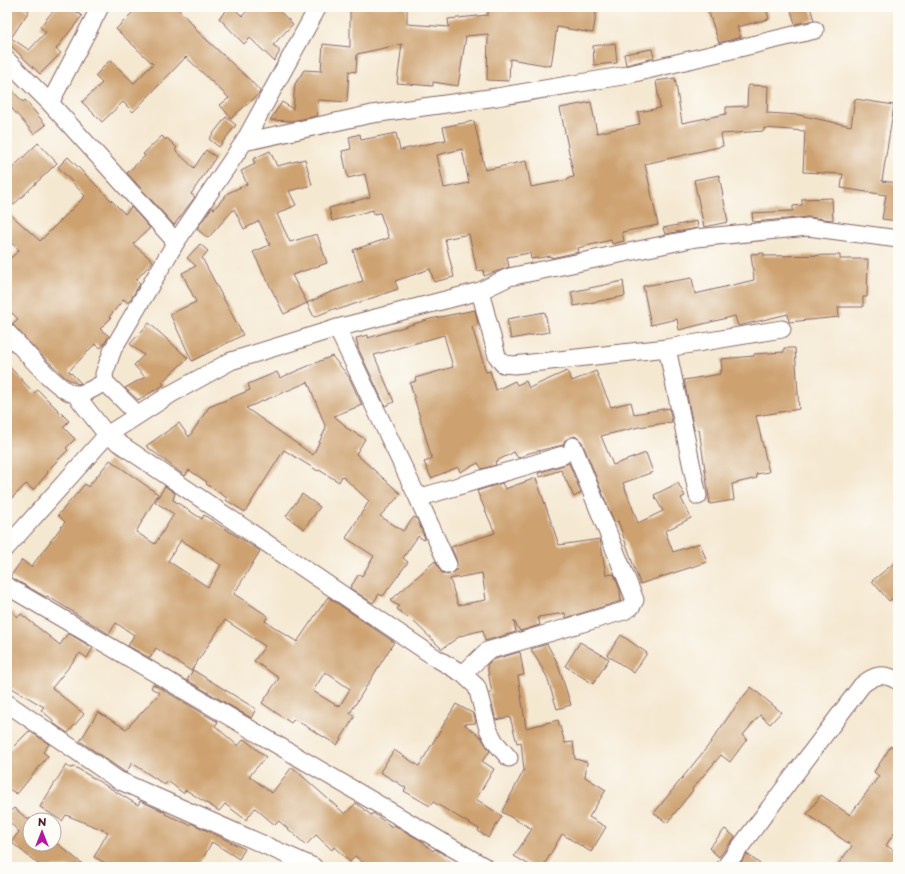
<svg xmlns="http://www.w3.org/2000/svg" width="905" height="874" viewBox="0 0 905 874" font-family="'Playpen Sans',sans-serif">
  <style>
    .building { fill: #cda16f; fill-rule: evenodd }
    .lines { fill: none; stroke-linecap: round; stroke-linejoin: round }
    .minor-casing { stroke: #866565; stroke-width: 19 }
    .minor { stroke: #fff; stroke-width: 17 }
  </style>
  <rect width="100%" height="100%" fill="#fdfcf7"/>
  <filter id="ink" filterUnits="userSpaceOnUse"><feTurbulence type="fractalNoise" baseFrequency=".025" numOctaves="2"/><feDisplacementMap in="SourceGraphic" scale="8" xChannelSelector="R" yChannelSelector="G"/><feConvolveMatrix kernelMatrix="1 2 1 2 8 2 1 2 1" color-interpolation-filters="sRGB"/></filter>
  <filter id="wash" filterUnits="userSpaceOnUse"><feTurbulence type="fractalNoise" baseFrequency=".012" numOctaves="4" result="noise"/><feDisplacementMap in="SourceGraphic" scale="16" xChannelSelector="R" yChannelSelector="G"/><feGaussianBlur stdDeviation="0.9" result="paint"/><feColorMatrix in="noise" values="0 0 0 0 0 0 0 0 0 0 0 0 0 0 0 0 0 1.4 0 .05"/><feComposite in="paint" operator="in"/></filter>
  <g filter="url(#wash)">
    <rect width="100%" height="100%" fill="#f5e8d1"/>
    <g id="blocks">
      <path class="building" d="M11,7H23L29,11L11,38L29,50L46,32L40,27L56,7H70L82,16L56,49L61,53L40,74L8,43L7,44V13Z
        M138,7H176L195,27L194,28L250,80L260,91L259,94L231,118L220,105L229,98L186,57L133,112L123,102L102,122L82,102L102,83L95,76L110,60L134,83L153,64L116,29Z
        M230,7H233L242,16L251,7H275L293,24L273,45L279,49V53L274,61L250,38L244,44L219,18Z
        M350,7H407V24L449,27L448,19L488,15V8L597,7L593,33L557,27L551,66L510,59L509,81L487,80L488,34L466,36L458,86L433,82V86L397,83L402,44L357,54L356,72L349,71L347,102L318,100L317,116L292,121L270,120L282,102L293,109L295,84L304,70L321,71L323,44L350,47Z
        M707,7H766L769,19L737,27L741,37L719,43Z
        M790,7H810L814,20L795,24Z
        M615,43L617,63L594,65L593,46Z
        M652,49L654,58L626,65L624,54Z
        M675,78L682,123L726,114V107L747,106L748,85L768,86L767,113L799,115L851,126L855,99L894,105L882,181L898,183V221L882,219L886,195L841,188L843,174L803,172L805,131L764,128V131L721,134L723,146L645,164L658,225L622,232L624,241L612,244L611,240L578,248L579,252L551,258V256L531,259L530,253L507,257L509,267L484,276L483,270L477,271L469,234L445,239L454,277L434,282L430,269L395,281L398,289L337,310L336,308L314,317L307,303L331,292L363,281L353,250L389,238L380,213L373,214V210L332,221L329,208L370,197L365,174L348,178L342,151L351,149L349,137L360,134L361,140L396,133L400,150L446,140L443,127L474,121L485,170L526,161L531,187L568,180V178L574,177L560,108L591,102L597,133L640,124L638,112L660,108L656,81ZM462,149L469,183L444,188L437,155Z
        M7,85L23,102L25,100L46,125L34,134L7,103Z
        M226,117L236,125L219,147L209,139Z
        M162,136L166,140L167,138L177,148L175,150L194,168L206,150L216,157L191,194L195,197L174,225L127,173L145,156L143,154Z
        M38,143L57,163L7,211L40,241L85,196L58,167L68,157L125,214L131,207L150,228L133,244L153,261L136,280L140,284L128,303L124,299L109,317L111,318L100,329L109,336L104,344L101,348L95,344L69,371L81,383L78,384L66,378L37,351L12,324L18,319L7,308V262L19,250L7,239V173Z
        M270,151L277,166L305,159L312,185L289,191L296,205L277,214L290,242L317,234L327,263L292,275L307,303L284,314L253,252L270,245L259,221L244,229L234,209L208,238L197,229L212,207L214,209L228,193L247,184L241,171L255,164L253,159Z
        M719,175L728,222L704,227L694,180Z
        M832,198L833,220L807,217L753,222L752,213L793,211V206L802,205V199Z
        M697,221L698,228L665,234L663,228Z
        M200,244L208,251L202,258L243,335L192,361L170,314L196,302L182,273L196,266L187,258Z
        M764,253V256L840,255V259H868L867,297H863V307H838L839,317L789,322L788,314L738,326L735,316L679,330L677,319L651,325L643,286L692,278L695,294L754,280L751,254Z
        M623,281L625,296L574,306L571,292Z
        M475,310L478,324L472,327L486,372L490,371L496,390L515,381L517,385L526,381L529,388L567,371L572,381L596,371L611,407L631,402L634,414L669,408L672,422L639,427L601,436L613,465L646,453L653,472L623,483L638,523L663,511L654,495L678,483L685,496L681,498L691,518L665,531L673,552L700,543L707,562L640,584L618,521L614,522L582,442L575,436L565,440L563,445L529,453L518,458L514,452L495,462L496,465L482,469L478,463L460,472L458,467L431,478L424,462L432,459L410,383L416,381L415,378L453,367L444,335L374,355L394,402L385,406L357,346H358L356,338L368,335V338L430,319Z
        M545,312L549,332L511,339L507,319Z
        M149,323L188,358L162,382L164,385L138,400L125,388L145,377L134,365L144,355L130,344Z
        M784,348H795L799,409L756,416L769,472L756,474L757,478L732,484L734,500L710,504L699,429L694,430L684,380L720,374V371H722L721,359L754,356V354L784,352Z
        M332,356L349,377L362,405L334,416L346,426L345,427L365,439L356,454L401,494L380,516L403,531L414,517L417,519L425,538L424,540L418,536L403,558L408,562L383,596L379,594L373,603L350,588L359,574L362,576L374,556L346,538L369,501L342,476L339,482L319,470L318,471L284,450L245,512L226,500L227,498L206,484L207,482L189,470L185,476L146,446L179,423L189,437L209,407L250,390L248,384L277,372L280,378ZM308,382L326,428L313,455L246,408Z
        M7,364L34,393L38,390L69,421L63,427L75,439L66,448L68,450L46,472L48,473L33,490L26,484L7,503Z
        M110,460L158,494L136,532L155,544L174,514L155,502L165,486L175,493L173,500L202,519L204,515L260,551L234,594L268,616L265,621L297,642L328,597L394,642L350,713L355,716L337,745L294,719L291,723L262,703L279,678L254,661L265,646L225,620L191,671L156,648L150,658L128,646L134,635L116,623L109,634L47,596L46,597L10,577L22,560L31,567L65,522L58,515L85,484L88,487ZM181,540L221,565L208,587L168,561ZM325,672L350,689L339,707L313,691Z
        M569,463L581,493L574,497L561,470L540,477L538,473Z
        M536,478L559,545L600,539L606,575L614,574L620,590L621,601L566,618L565,613L538,617L540,625L520,631L514,621L516,632L485,641L483,630L460,636L442,649L409,617L408,618L397,609L399,606L390,601L435,561L442,573L447,575L456,571L457,561L451,547L495,533L477,491L502,483L505,489ZM482,573L486,600L458,605L450,579Z
        M302,494L320,507L304,529L286,516Z
        M898,560V594L889,601L872,581Z
        M7,607L18,617L21,614L60,645L68,633L93,648L87,658L80,653L52,688L84,714L68,733L53,723L54,721L41,710L44,707L7,685Z
        M621,635L647,653L634,673L607,655Z
        M580,642L609,659L593,684L565,666Z
        M547,644L557,662L571,705L557,709L547,677L531,649Z
        M520,652L524,675L518,676L526,728L558,720L565,743L573,742L575,759L587,762L585,777L606,790L589,817L606,827L591,852L562,834L543,867H533L514,856L532,829L502,812L524,770L521,742L517,743L510,717L496,720L489,693H492L487,665L492,660Z
        M193,670L256,709L251,718L187,680Z
        M153,684L218,722L215,726L238,746L244,739L266,757L249,776L272,793L292,767L345,814L356,803L371,815L373,813L392,827L394,825L420,840L433,851L435,849L446,856L445,857L456,867H369L355,856L350,862L334,847L332,850L316,835L306,845L279,821L275,825L255,808L246,820L225,804L219,811L186,790L183,793L168,781L165,785L132,763L126,773L80,741L98,712L126,729L160,693L151,688Z
        M751,687L781,712L770,724L760,715L743,735L747,739L730,762L721,755L692,789L693,790L667,823L654,813L708,746L731,713Z
        M456,704L474,714L476,723L464,724L481,737L490,751L482,761L494,769L476,799L502,816L488,838L478,831L479,829L433,802L430,806L404,791L406,788L380,772L394,750L419,766Z
        M29,731L49,744L43,752L48,756L17,794L7,788V753Z
        M891,746L898,751V828L886,845L898,854V867H836L852,846L807,814L821,795L850,815L879,776L874,772Z
        M66,765L70,768L75,767L138,805L140,801L165,812V814L190,825L191,823L245,849L239,859L212,842L198,867H113L94,857L108,832L66,815L62,821L40,807Z
        M14,808L29,820L30,818V844H58L86,867H42L11,842L19,832L7,819V814Z
        M725,829L735,837L719,857L709,848Z
        M747,854L764,867L738,866Z"/>
    </g>
  </g>
  <g filter="url(#ink)">
    <use href="#blocks" fill-opacity="0" stroke="#866565" stroke-width="1"/>
    <g class="lines">
      <defs>
        <path id="minor" d="M7,60L50,103L176,242
          M50,103L100,7
          M244,142L372,114L497,97L622,76L815,30
          M480,291L497,356L503,364L514,365L667,348L782,329
          M337,328L418,498L448,565
          M7,332C20,345 59,394 76,394C87,394 95,387 105,382
          M667,348L698,496
          M75,394L107,435L436,658L463,674L477,687L488,729L495,742L509,758
          M137,414L105,382L104,374L113,349L176,242L244,142L318,7
          M418,498L563,455
          M7,547L107,435L171,394L231,361L337,328L480,291L509,277L696,238L808,227L898,239
          M7,586L485,867
          M463,674L487,651L624,611L631,607L635,600L573,446
          M7,703L118,780L314,867
          M725,867L862,685C874,675 884,672 898,681"/>
      </defs>
      <use href="#minor" class="minor-casing"/>
      <use href="#minor" class="minor"/>
    </g>
  </g>
  <rect width="905" height="874" fill="none" stroke="#fdfcf7" stroke-width="24"/>
  <g transform="translate(42 832)"><circle r="19" fill="#fdfcf7" stroke="#b5a4a5"/>
  <path d="M0-3L7 15L0 10L-7 15Z" fill="#b5179e"/>
  <text y="-6" font-size="11" font-weight="bold" text-anchor="middle" fill="#4a1f2b">N</text>
  </g>
</svg>
